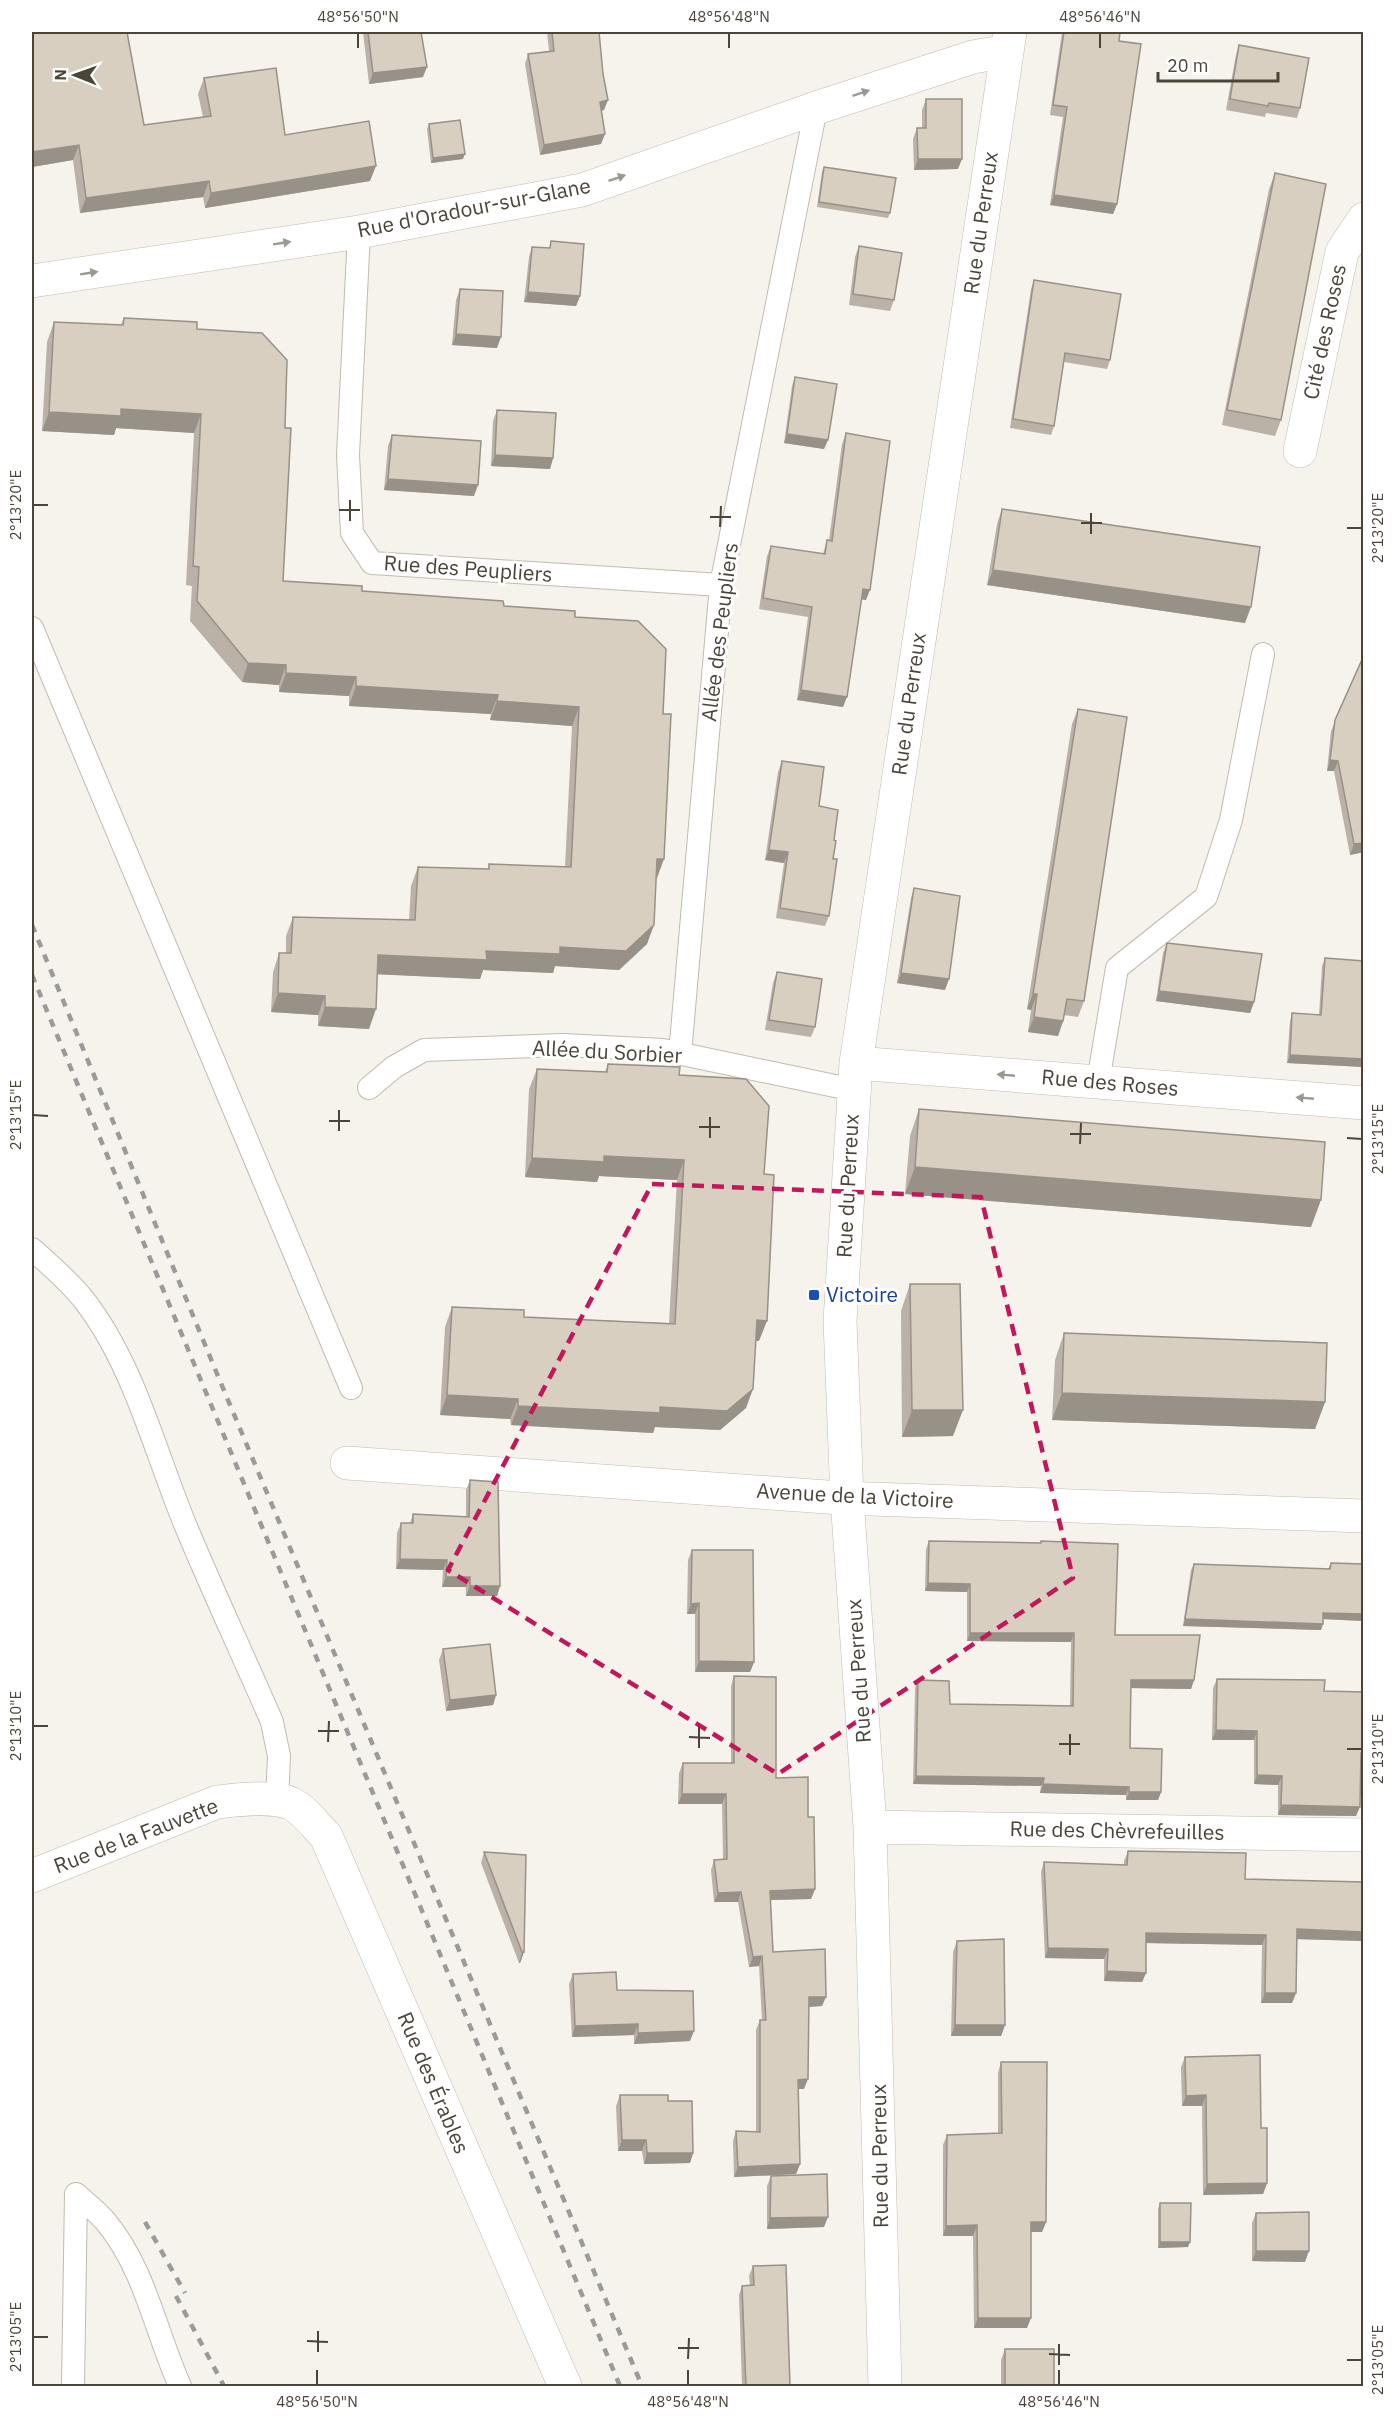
<svg xmlns="http://www.w3.org/2000/svg" width="1395" height="2418" viewBox="0 0 1395 2418" font-family="'IBM Plex Sans',sans-serif">
  <style>
    .lines { fill: none; stroke-linecap: round; stroke-linejoin: round }
    .lane-casing { stroke: #c2bbae; stroke-width: 24 }
    .street-casing { stroke: #c2bbae; stroke-width: 34 }
    .lane { stroke: #fff; stroke-width: 22 }
    .street { stroke: #fff; stroke-width: 33 }
    .rail { stroke: #9a9a9a; stroke-width: 4.5; stroke-dasharray: 8 8; stroke-linecap: butt }
    .wall { fill: #bab2a6 }
    .shaded-wall { fill: #979187 }
    .building { fill: #d8cfc1; stroke: #979187; stroke-width: 1.5 }
    .oneway { fill: #9c9892 }
    .marked { fill: none; stroke: #c2185b; stroke-width: 4.5; stroke-dasharray: 12 8; stroke-linejoin: round }
    .ticks { fill: none; stroke: #4b4439; stroke-width: 2 }
    .transit-dot { fill: #1a4fb4; stroke: #fff; stroke-width: 2 }
    .labels { text-anchor: middle; stroke-width: 6; stroke-linejoin: round; paint-order: stroke }
    .street-label { font-size: 21px; fill: #4b4439; stroke: #fff }
    .transit-label { font-size: 21px; fill: #164399; stroke: #fff; text-anchor: start }
    .neatline { fill: none; stroke: #4b4439; stroke-width: 2 }
    .ticks-label { font-size: 15px; text-anchor: middle; fill: #4b4439 }
  </style>
  <rect width="100%" height="100%" fill="#f6f3ec"/>
  <g class="lines">
    <defs>
      <path id="lane" d="M359,232L348,455L352,533L372,563L721,585
        M32,628L351,1388
        M680,1054L721,585L816,108
        M1098,1082L1117,968L1206,897L1231,820L1263,654
        M369,1088L394,1067L424,1050L563,1045L663,1050L854,1090
        M32,1249C50,1265 69,1281 84,1300C135,1366 155,1453 187,1529C214,1594 244,1657 272,1722L279,1756L277,1801
        M73,2386L76,2194C86,2203 98,2212 106,2222C145,2269 156,2333 180,2386"/>
      <path id="street" d="M32,281L359,232L582,190L816,108L973,57L1007,51
        M1300,451L1342,252L1364,219
        M856,1063L1364,1103
        M347,1463L841,1498L1364,1516
        M870,1827L1364,1835
        M32,1876L217,1802C237,1800 273,1795 292,1804C304,1810 316,1826 326,1836L565,2386
        M885,2386L870,1827L847,1498L840,1321L856,1063L1010,32"/>
    </defs>
    <use href="#lane" class="lane-casing"/>
    <use href="#street" class="street-casing"/>
    <use href="#lane" class="lane"/>
    <use href="#street" class="street"/>
    <path class="rail" d="M32,925L220,1381L642,2386
      M32,975L620,2386
      M145,2222L185,2293
      M176,2296L224,2386"/>
  </g>
  <path class="wall" d="M363,32H421L423,77L369,84Z
    M547,32H599L604,110L601,111V144L540,155L525,64L528,54L549,51Z
    M1062,32H1120L1119,41L1117,204L1113,214L1050,205L1063,117L1050,115Z
    M1239,45L1300,108L1297,118L1266,113L1265,117L1226,110L1236,55Z
    M128,46L144,125L203,117L198,94L204,78L285,135L370,181L205,208L203,197L80,213L73,160L32,167Z
    M926,99L958,169L914,170L913,139L917,128H922V110Z
    M429,124L463,159L431,163L427,129Z
    M824,167L890,213L888,218L817,207L822,172Z
    M1275,173L1281,420L1275,436L1222,425L1269,189Z
    M551,241L580,296L576,306L524,302L529,257L532,247L549,248Z
    M859,246L894,300L890,311L849,305L855,257Z
    M1034,280L1110,360L1107,369L1064,362L1054,426L1051,435L1010,428L1031,289Z
    M460,289L497,348L452,345L456,300Z
    M124,318L197,329L285,428L283,581L362,591L504,606L575,617L663,714L657,878H656L647,944L619,970L555,966L553,973L483,970L480,979L377,974L369,1029L318,1026V1015L271,1012L273,972L279,953H286V936L293,917L409,920L411,886L418,867L488,869L489,864L565,867L572,726L490,720L491,714L349,706V696L279,692V685L242,682L190,621L192,586L186,585L194,433L116,428L114,435L42,431L47,342L54,322L121,325Z
    M795,377L824,449L784,443L792,386Z
    M497,410L553,458L550,469L491,466L493,421Z
    M846,433L866,600L861,599L843,707L797,700L808,617L759,609L767,556L771,546L823,554L827,540H829L842,444Z
    M392,435L474,496L384,490L388,446Z
    M1002,509L1245,623L987,585L997,524Z
    M1364,655V852L1350,855L1334,771H1327L1331,731Z
    M1078,709L1084,1001L1078,1017L1064,1015L1063,1021L1058,1036L1028,1032L1031,1010L1027,1009L1072,724Z
    M782,761L834,840L833,859L829,916L825,926L776,918L784,863L765,860L778,772Z
    M914,888L945,990L897,983L911,898Z
    M1167,943L1254,1002L1250,1013L1156,1001L1163,953Z
    M1325,958L1364,961V1067L1287,1063L1290,1021L1292,1013L1319,1015L1322,966Z
    M777,972L815,1027L811,1037L765,1030L773,983Z
    M608,1064L679,1075L764,1174L759,1341L756,1340L746,1408L720,1430L655,1427L653,1433L511,1425L510,1419L440,1415L445,1327L452,1307L524,1317L669,1323L677,1180L599,1176L597,1182L525,1177L529,1089L537,1069L605,1072Z
    M919,1109L1311,1227L905,1194L910,1136Z
    M910,1284L953,1436L902,1437L901,1311Z
    M1064,1333L1325,1402L1315,1429L1052,1420L1055,1360Z
    M470,1480L500,1586L497,1596H466V1587H442L443,1570L396,1569L397,1533L401,1523H410L413,1514L466,1517V1490Z
    M929,1541L1040,1543L1041,1541L1115,1635L1194,1680L1191,1689L1131,1688L1130,1748L1161,1792L1158,1800H1126V1795L1040,1793L1041,1786L913,1784L915,1688L918,1680L950,1704L1070,1706L1071,1642L967,1641V1592L925,1591L926,1549Z
    M692,1550L754,1662L750,1672H695V1614H687L688,1560Z
    M1331,1563L1364,1621L1323,1619L1321,1630L1183,1626L1191,1570L1194,1564L1328,1569Z
    M443,1649L496,1695L493,1705L446,1711L439,1660Z
    M734,1676L776,1778L808,1817L815,1889L811,1899L770,1900L773,1952L822,2006L809,2007L804,2089H798L800,2164L796,2174L734,2177L733,2141L736,2131L756,2132V2030L760,2020H762L759,1966L749,1967L738,1902H714L711,1870L714,1860L723,1859L722,1804H678L679,1773L683,1763H731V1686Z
    M1217,1679L1324,1691L1361,1763L1356,1816L1278,1815V1785L1254,1784V1740H1212L1213,1688Z
    M1128,1851L1245,1879L1364,1882V1941L1297,1939L1296,1993L1292,2003H1261L1262,1945L1146,1943V1973L1142,1982L1104,1981V1959L1045,1958L1041,1872L1044,1862L1124,1865V1861Z
    M484,1852L524,1952L520,1963H519L481,1863Z
    M957,1941L1005,2025L1001,2036H951L953,1952Z
    M573,1974L617,1990L690,2041L634,2044V2035L572,2037L569,1984Z
    M1185,2057L1261,2128L1267,2183L1263,2194L1203,2195L1202,2106H1182L1181,2067Z
    M1001,2062L1046,2222L1042,2232H1031L1027,2328H974L973,2236H943V2145L947,2135L998,2133V2073Z
    M620,2095L668,2101L693,2153L690,2163L644,2164L642,2151H618L616,2106Z
    M771,2176L824,2227L767,2229V2186Z
    M1160,2203L1188,2247L1158,2248V2209Z
    M1256,2213L1305,2262L1252,2261V2223Z
    M753,2266L790,2386H742L739,2295L742,2286L750,2285L749,2276Z
    M1005,2349L1054,2386H1001V2360Z"/>
  <path class="shaded-wall" d="M427,67L423,77L369,84L373,73Z
    M608,100L604,110L596,112L600,102Z
    M605,134L601,144L540,155L544,145Z
    M79,145L73,160L32,167V152Z
    M465,154L463,159L431,163L433,158Z
    M918,159H962L958,169L914,170Z
    M376,166L370,181L205,208L211,193Z
    M209,181L203,197L80,213L86,198Z
    M1054,195L1117,204L1113,214L1050,205Z
    M528,292L580,296L576,306L524,302Z
    M456,334L501,337L497,348L452,345Z
    M121,409L201,414L194,433L116,428L114,435L42,431L49,412Z
    M787,434L828,440L824,449L784,443Z
    M495,455L553,458L550,469L491,466Z
    M388,479L478,485L474,496L384,490Z
    M993,570L1251,607L1245,623L987,585Z
    M863,589L870,590L866,600L859,599Z
    M248,663L286,665L279,685L242,682Z
    M286,673L356,677L349,696L279,692Z
    M356,686L498,695L491,714L349,706Z
    M801,690L847,697L843,707L797,700Z
    M497,701L579,707L572,726L490,720Z
    M1330,760L1338,761L1334,771H1327Z
    M1364,843V852L1350,855L1354,844Z
    M769,850L788,852L784,863L765,860Z
    M657,859H664L657,878H650Z
    M654,925L647,944L619,970L555,966L553,973L483,970L480,979L371,974L378,955L486,951L560,947Z
    M901,973L949,979L945,990L897,983Z
    M1159,991L1254,1002L1250,1013L1156,1001Z
    M278,993L325,996L318,1015L271,1012Z
    M1033,994H1037L1031,1010L1027,1009Z
    M325,1007L376,1009L369,1029L318,1026Z
    M1034,1017L1063,1021L1058,1036L1028,1032Z
    M1290,1055L1364,1059V1067L1287,1063Z
    M604,1156L684,1160L677,1180L599,1176L597,1182L525,1177L532,1158Z
    M915,1167L1321,1200L1311,1227L905,1194Z
    M757,1320L767,1321L759,1341L750,1340Z
    M753,1389L746,1408L720,1430L655,1427L653,1433L511,1425L518,1406L660,1407Z
    M1062,1393L1325,1402L1315,1429L1052,1420Z
    M447,1395L518,1399L510,1419L440,1415Z
    M912,1410H963L953,1436L902,1437Z
    M400,1559L447,1560L443,1570L396,1569Z
    M446,1577H470L466,1587H442Z
    M928,1583L970,1584L967,1592L925,1591Z
    M470,1586H500L497,1596H466Z
    M699,1603L695,1614H687L691,1604Z
    M1323,1613L1364,1614V1621L1321,1619Z
    M1185,1619L1323,1624L1321,1630L1183,1626Z
    M970,1633H1074L1071,1642L967,1641Z
    M699,1661L754,1662L750,1672H695Z
    M1131,1680H1194L1191,1689L1128,1688Z
    M496,1695L493,1705L446,1711L450,1700Z
    M1216,1730L1257,1731L1254,1740H1212Z
    M1361,1753H1364V1763H1357Z
    M1257,1775L1282,1776L1278,1785L1254,1784Z
    M916,1776L1044,1778L1041,1786L913,1784Z
    M1043,1784L1129,1787L1126,1795L1040,1793Z
    M1129,1792H1161L1158,1800H1126Z
    M682,1794H726L722,1804H678Z
    M1281,1805L1360,1807L1356,1816L1278,1815Z
    M815,1889L811,1899L766,1900L770,1891Z
    M741,1892L738,1902H714L718,1893Z
    M1297,1929L1364,1932V1941L1294,1939Z
    M1146,1933L1266,1935L1262,1945L1142,1943Z
    M1048,1948L1108,1949L1104,1959L1045,1958Z
    M522,1952H524L520,1963H519Z
    M762,1956L759,1966L749,1967L753,1957Z
    M1107,1971L1146,1973L1142,1982L1104,1981Z
    M1265,1993H1296L1292,2003H1261Z
    M809,1997H826L822,2006L805,2007Z
    M638,2024L634,2035L572,2037L575,2026Z
    M955,2025H1005L1001,2036H951Z
    M694,2031L690,2041L634,2044L638,2033Z
    M808,2079L804,2089H794L798,2080Z
    M1206,2095L1202,2106H1182L1186,2096Z
    M622,2140H646L642,2151H618Z
    M647,2153H693L690,2163L644,2164Z
    M800,2164L796,2174L734,2177L738,2167Z
    M1267,2183L1263,2194L1203,2195L1207,2184Z
    M828,2217L824,2227L767,2229L770,2218Z
    M1031,2222H1046L1042,2232H1028Z
    M977,2225L973,2236H943L946,2226Z
    M1160,2242H1190L1188,2247L1158,2248Z
    M1256,2251H1309L1305,2262L1252,2261Z
    M978,2318H1031L1027,2328H974Z"/>
  <path class="building" d="M32,32H127L144,125L211,116L204,78L276,68L285,135L369,121L376,166L211,193L209,181L86,198L79,145L32,152Z
    M368,32H421L427,67L373,73Z
    M552,32H599L603,74L608,100L600,102L605,134L544,145L528,54L554,51Z
    M1064,32H1120L1119,41L1141,44L1117,204L1054,195L1067,107L1053,105Z
    M1239,45L1309,58L1300,108L1269,103L1268,106L1230,99Z
    M926,99H962V159H918L917,128H926Z
    M460,120L465,154L433,158L429,124Z
    M824,167L896,178L890,213L819,202Z
    M1275,173L1326,184L1281,420L1227,410Z
    M551,241L584,244L580,296L528,292L532,247L550,248Z
    M859,246L902,253L894,300L853,294Z
    M1034,280L1121,294L1110,360L1065,353L1054,426L1013,419Z
    M460,289L503,291L501,337L456,334Z
    M124,318L197,322V329L262,333L287,360L285,428H291L283,581L362,586V591L503,601L504,606L575,611V617L638,621L666,649L663,714H671L664,859H657L654,925L626,951L560,947V954L486,951L487,960L378,955L376,1009L325,1007V996L278,993L279,953H291L293,917L415,920L418,867L489,869V864L571,867L579,707L497,701L498,695L356,686V677L286,673V665L248,663L197,601L199,567L193,566L201,414L121,409V416L49,412L54,322L123,325Z
    M795,377L837,384L828,440L787,434Z
    M497,410L556,413L553,458L495,455Z
    M846,433L890,441L870,590L863,589L847,697L801,690L812,607L763,598L771,546L825,554L827,540L832,541Z
    M392,435L481,441L478,485L388,479Z
    M1002,509L1260,547L1251,607L993,570Z
    M1364,655V843L1354,844L1338,761L1330,760L1335,720Z
    M1078,709L1127,717L1084,1001L1067,999L1063,1021L1034,1017L1037,994H1033Z
    M782,761L824,767L819,806L838,810L834,840L836,841L833,859H837L829,916L780,908L788,852L769,850Z
    M914,888L960,896L949,979L901,973Z
    M1167,943L1262,954L1254,1002L1159,991Z
    M1325,958L1364,961V1059L1290,1055L1292,1013L1321,1015Z
    M777,972L822,979L815,1027L769,1020Z
    M608,1064L680,1067L679,1075L746,1079L769,1106L764,1174L774,1175L767,1321L757,1320L753,1389L727,1411L660,1407V1413L518,1406V1399L447,1395L452,1307L524,1310V1317L675,1324L684,1160L604,1156V1162L532,1158L537,1069L607,1072Z
    M919,1109L1325,1142L1321,1200L915,1167Z
    M910,1284H960L963,1410H912Z
    M1064,1333L1327,1343L1325,1402L1062,1393Z
    M470,1480L498,1482L500,1586H470V1577H446L447,1560L400,1559L401,1523H413V1514L469,1517Z
    M929,1541L1041,1543V1541L1118,1544L1115,1635H1200L1194,1680H1131L1130,1748L1162,1749L1161,1792H1129V1787L1043,1784L1044,1778L916,1776L918,1680L949,1681L950,1704L1073,1706L1074,1633H970V1584L928,1583Z
    M692,1550H753L754,1662L699,1661V1603L691,1604Z
    M1331,1563L1364,1564V1614L1323,1613V1624L1185,1619L1194,1564L1330,1569Z
    M490,1644L496,1695L450,1700L443,1649Z
    M734,1676L776,1677V1778L808,1777V1817H814L815,1889L770,1891L773,1952L825,1949L826,1997H809L808,2079L798,2080L800,2164L738,2167L736,2131L760,2132V2020H766L762,1956L753,1957L741,1892L718,1893L714,1860L727,1859L726,1794H682L683,1763H734Z
    M1217,1679L1325,1680L1324,1691L1364,1692V1753H1361L1360,1807L1281,1805L1282,1776L1257,1775V1731L1216,1730Z
    M1128,1851L1246,1853L1245,1879L1364,1882V1932L1297,1929L1296,1993H1265L1266,1935L1146,1933V1973L1107,1971L1108,1949L1048,1948L1044,1862L1127,1865Z
    M484,1852L526,1855L524,1952H522Z
    M1004,1939L1005,2025H955L957,1941Z
    M616,1972L617,1990L693,1991L694,2031L638,2033V2024L575,2026L573,1974Z
    M1260,2055L1261,2128H1267V2183L1207,2184L1206,2095L1186,2096L1185,2057Z
    M1001,2062H1047L1046,2222H1031V2318H978L977,2225L946,2226L947,2135L1002,2133Z
    M620,2095H668V2101H692L693,2153H647L646,2140H622Z
    M827,2174L828,2217L770,2218L771,2176Z
    M1160,2203H1191L1190,2242H1160Z
    M1309,2212V2251H1256V2213Z
    M786,2265L790,2386H746L742,2286L754,2285L753,2266Z
    M1005,2349H1054V2386H1005Z
    M1147,2385H1200V2386H1147Z"/>
  <defs><path id="oneway-solid" d="M-6-.8H1V-3.2L6.5 0L1 3.2V.8H-6Z" transform="scale(1.5)"/></defs>
  <g class="oneway">
    <use href="#oneway-solid" transform="translate(861 93) rotate(-18)"/>
    <use href="#oneway-solid" transform="translate(617 178) rotate(-19)"/>
    <use href="#oneway-solid" transform="translate(282 243) rotate(-9)"/>
    <use href="#oneway-solid" transform="translate(89 273) rotate(-9)"/>
    <use href="#oneway-solid" transform="translate(1006 1075) rotate(-175)"/>
    <use href="#oneway-solid" transform="translate(1305 1098) rotate(-175)"/>
  </g>
  <path class="marked" d="M652,1184L981,1197L1073,1578L778,1774L448,1570Z"/>
  <path class="ticks" d="M358,48V33M729,48V33M1100,48V33M33,505H48M339,510H360M710,517H731M350,521V500M1081,523H1102M720,527L721,506M1347,528H1362M1091,534V513M33,1115L48,1116M329,1121H350M699,1127H720M339,1131V1110M1070,1134H1091M710,1138V1117M1347,1138L1362,1139M1080,1144L1081,1123M33,1726H48M318,1731H339M689,1737L710,1738M328,1742L329,1721M1059,1744H1080M699,1748V1727M1347,1749H1362M1070,1755V1734M33,2337H48M307,2341L328,2342M678,2348H699M318,2352V2331M1049,2354L1070,2355M688,2359L689,2338M1347,2360H1362M1059,2365V2344M317,2385V2370M688,2385V2370M1059,2385V2370"/>
  <rect class="transit-dot" x="808" y="1289" width="12" height="12" rx="3"/>
  <g class="labels">
    <g class="street-label">
      <text transform="translate(474 208) rotate(-11)" y="7">Rue d'Oradour-sur-Glane</text>
      <text transform="translate(981 223) rotate(-82)" y="7">Rue du Perreux</text>
      <text transform="translate(1325 332) rotate(-78)" y="7">Cité des Roses</text>
      <text transform="translate(468 569) rotate(4)" y="7">Rue des Peupliers</text>
      <text transform="translate(720 632) rotate(-83)" y="7">Allée des Peupliers</text>
      <text transform="translate(909 704) rotate(-82)" y="7">Rue du Perreux</text>
      <text transform="translate(607 1052) rotate(3)" y="7">Allée du Sorbier</text>
      <text transform="translate(1110 1083) rotate(5)" y="7">Rue des Roses</text>
      <text transform="translate(848 1186) rotate(-87)" y="7">Rue du Perreux</text>
      <text transform="translate(855 1496) rotate(3)" y="7">Avenue de la Victoire</text>
      <text transform="translate(859 1671) rotate(-94)" y="7">Rue du Perreux</text>
      <text transform="translate(1117 1831) rotate(1)" y="7">Rue des Chèvrefeuilles</text>
      <text transform="translate(136 1836) rotate(-21)" y="7">Rue de la Fauvette</text>
      <text transform="translate(433 2083) rotate(67)" y="7">Rue des Érables</text>
      <text transform="translate(880 2156) rotate(-91)" y="7">Rue du Perreux</text>
    </g>
    <g class="transit-label">
      <text x="826" y="1302">Victoire</text>
    </g>
  </g>
  <rect width="1395" height="2418" fill="none" stroke="#ffffff" stroke-width="66"/>
  <g transform="translate(75 75) rotate(271)" stroke="#ffffff" stroke-width="4.5" paint-order="stroke">
  <path d="M0-4.5L10 22L0 15L-10 22Z" fill="#4b4439"/>
  <text y="-9" font-size="16" font-weight="bold" text-anchor="middle" fill="#4b4439">N</text>
  </g>
  <path d="M1158 72v9h120v-9" fill="none" stroke="#4b4439" stroke-width="3"/>
  <text x="1167" y="72" font-size="18" fill="#4b4439" stroke="#ffffff" stroke-width="4.5" paint-order="stroke">20 m</text>
  <rect x="33" y="33" width="1329" height="2352" class="neatline"/>
  <g class="ticks-label">
    <text x="358" y="22">48°56'50"N</text>
    <text x="729" y="22">48°56'48"N</text>
    <text x="1100" y="22">48°56'46"N</text>
    <text transform="translate(16 505) rotate(-90)" y="5">2°13'20"E</text>
    <text transform="translate(1378 528) rotate(-90)" y="5">2°13'20"E</text>
    <text transform="translate(16 1115) rotate(-90)" y="5">2°13'15"E</text>
    <text transform="translate(1378 1139) rotate(-90)" y="5">2°13'15"E</text>
    <text transform="translate(16 1726) rotate(-90)" y="5">2°13'10"E</text>
    <text transform="translate(1378 1749) rotate(-90)" y="5">2°13'10"E</text>
    <text transform="translate(16 2337) rotate(-90)" y="5">2°13'05"E</text>
    <text transform="translate(1378 2360) rotate(-90)" y="5">2°13'05"E</text>
    <text x="317" y="2407">48°56'50"N</text>
    <text x="688" y="2407">48°56'48"N</text>
    <text x="1059" y="2407">48°56'46"N</text>
  </g>
</svg>
